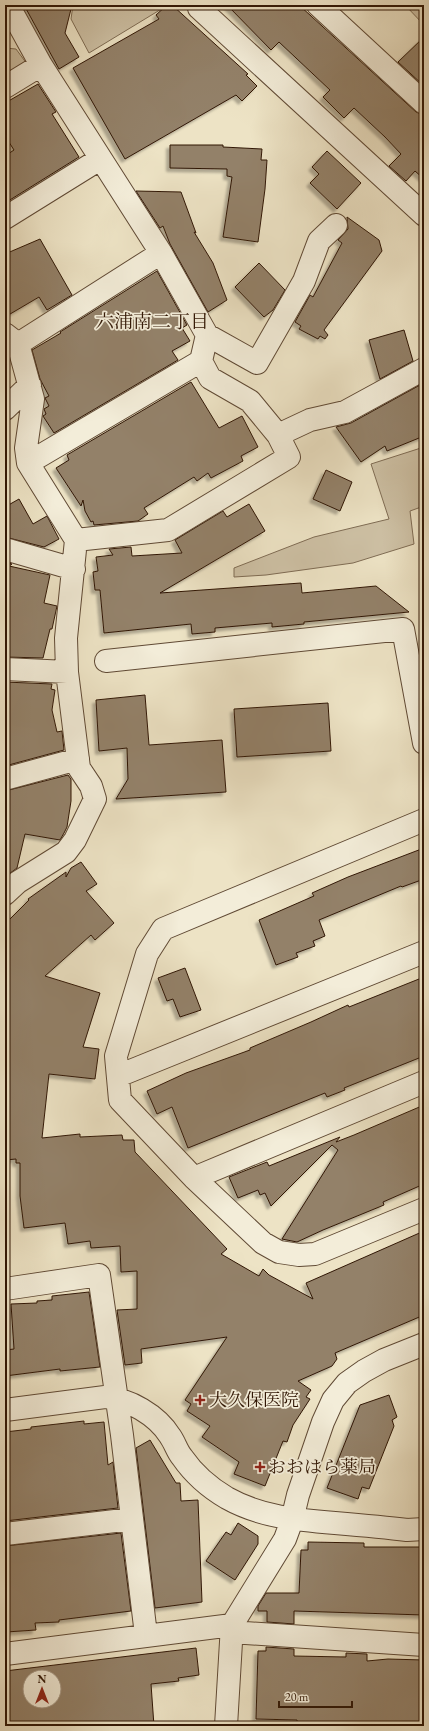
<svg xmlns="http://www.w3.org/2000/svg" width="429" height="1731" viewBox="0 0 429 1731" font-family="'EB Garamond','Noto Serif JP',serif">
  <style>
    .green { fill: #cdc0a4; stroke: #7f6c54 }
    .building { fill: #938169; stroke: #311705; fill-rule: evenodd; filter: url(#shadow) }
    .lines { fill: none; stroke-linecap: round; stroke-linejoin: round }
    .minor-casing { stroke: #604a35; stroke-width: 24 }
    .minor { stroke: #f3edd9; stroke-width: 22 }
    .poi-dot { fill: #8f2418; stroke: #f3edd9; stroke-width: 1.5 }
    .labels { text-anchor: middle; stroke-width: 3.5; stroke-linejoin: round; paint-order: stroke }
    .poi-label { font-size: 18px; fill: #311705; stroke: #f3edd9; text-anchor: start }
    .neighbourhood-label { font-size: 19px; fill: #311705; stroke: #f3edd9 }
  </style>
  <defs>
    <filter id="shadow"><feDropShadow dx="-3.5" dy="3.5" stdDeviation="1" flood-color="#0004"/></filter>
  </defs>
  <rect width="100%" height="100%" fill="#ede3c5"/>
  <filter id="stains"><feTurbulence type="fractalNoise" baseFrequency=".005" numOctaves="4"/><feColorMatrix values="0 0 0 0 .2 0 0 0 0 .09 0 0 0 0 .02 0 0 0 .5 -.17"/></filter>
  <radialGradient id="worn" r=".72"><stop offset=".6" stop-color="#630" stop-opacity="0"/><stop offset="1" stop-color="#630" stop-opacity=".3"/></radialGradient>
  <path class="green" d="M73,5H168L89,53L71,19Z
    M405,5H424V25Z
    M5,48L16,49L27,64L5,78Z
    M424,447V506L410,511L414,544L353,563L266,575L234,577V568L314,537L389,519L371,464Z"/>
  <path class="building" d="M24,5H72L65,33L79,57L59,69Z
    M167,5H172L248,74L246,75L257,86L242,101L236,95L125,159L73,68L159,19L156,15Z
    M227,5H299L416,112L424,115V179L415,171L406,181L389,166L401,154L385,137L354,108L344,118L323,97L330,90L279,42L271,50Z
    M424,37V86L398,62Z
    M38,84L56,112L52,114L79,157L5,203V156L14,150L5,136V103Z
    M170,145H223V147L262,149L261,160H267L265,189L258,242L223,237L232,177L227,176V169L170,168Z
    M327,151L361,183L337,209L310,183L319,174L312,167Z
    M136,191L181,192L196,233L194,232L213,263L227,300L208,312L170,244L163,226L160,228Z
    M347,217L379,240L382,251L324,330L328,335L325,339L320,336L318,339L299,329L301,326L295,322L310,295L313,297L342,243L338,240L348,229Z
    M40,239L72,295L47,310L39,297L5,317V254Z
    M259,263L285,290L273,310L264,317L235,287Z
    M157,271L187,325L182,328L190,341L172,351L178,360L54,433L43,416L46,414L44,409L49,406L45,398L49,396L40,379L32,350L61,333L60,332Z
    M404,330L413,361L380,379L369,340Z
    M191,382L219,428L242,416L258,447L241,456L243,461L211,478L208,473L197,481L194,477L144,508L148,514L138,521L94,525L93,521L91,522L85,511L83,500L81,506L56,468L69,460L67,455Z
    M420,385L424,394V436L387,451L385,446L361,462L336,427L351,423Z
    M326,470L352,482L340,511L313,499Z
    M19,499L33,524L47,516L59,539L44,547L5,537V507Z
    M249,504L265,531L160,593L301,583L302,593L376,586L409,612L304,622V624L272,627V623L215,628V632L192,634L191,624L104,633L100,590H95L93,572L98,571L96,557L113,555L109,549L131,547L132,556L182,553L175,540L223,511L227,517Z
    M5,562L12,564L9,566L50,575L44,603L57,606L52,629H50L43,658L5,657Z
    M5,682L52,684L51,689L55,690L52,710L57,732L62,731L64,750L5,766Z
    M145,695L149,745L222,740L226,792L116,799L128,779L127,748L99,751L96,700Z
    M328,703L331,751L237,757L234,709Z
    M68,775L71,779V801L67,827L64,833L60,840L25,834L17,868L5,877V791Z
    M424,848V879L402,887L401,886L319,920L325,936L313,941L315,946L296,953L298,957L276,965L259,920L314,896L312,893L348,877Z
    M81,862L97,884L86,891L114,923L95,940L91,935L45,976L100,993L83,1047L99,1049L95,1079L49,1074L42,1138L80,1134V1137L122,1135L123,1140H134L135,1152L227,1249L221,1254L259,1276L263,1269L269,1275L313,1299L306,1283L424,1231V1315L335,1353L337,1359L332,1366L298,1381L311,1390L306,1397L310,1399L293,1425L287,1442L283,1441L265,1486L234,1474L239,1462L202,1437L210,1426L187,1411L191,1404L185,1400L227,1337L141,1349L142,1363L125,1365L117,1310L137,1309V1271L121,1272L120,1246L91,1248L90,1241L68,1244L65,1223L24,1228L20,1196V1163H16V1159L5,1160V924L29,900L28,899L66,872V877L71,868Z
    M185,968L201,1010L180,1017L173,999L167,1001L158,978Z
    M424,977V1056L344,1088L345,1090L327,1097L325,1093L188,1148L172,1107L157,1114L147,1091L186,1073L250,1050V1048L311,1022L348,1005L349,1007Z
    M424,1105V1184L383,1202L384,1205L323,1230L297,1242L282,1239L338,1150L332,1145L271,1206L265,1193L260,1195L258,1190L238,1198L229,1177L267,1162L269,1166L340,1137L336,1142L354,1135Z
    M89,1292L100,1367L60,1371V1369L5,1376V1350L14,1349L11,1304L37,1303V1301L52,1300V1296Z
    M389,1395L397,1417L392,1420L394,1426L369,1489L362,1487L358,1499L327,1488L360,1405Z
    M84,1421V1424L104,1422L108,1465L113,1462L118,1508L5,1521V1432L31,1429V1427Z
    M150,1440L176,1483H180L181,1501L198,1500L202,1602L155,1608L136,1448Z
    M238,1523L258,1536V1544L235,1580L206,1561L226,1532L231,1535Z
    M121,1533L131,1611L59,1620V1622L35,1623L36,1630L6,1632L5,1546Z
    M308,1542L364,1543V1547H424V1615L294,1611V1624L267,1622V1611H258V1606L266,1593H299L301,1550H308Z
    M266,1647L294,1649V1656L346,1657V1653L367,1654V1661L388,1659L424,1660V1726H298L297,1720L256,1719L258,1651H266Z
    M196,1648L199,1675L178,1678L179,1681L151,1684L154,1726H7L5,1671ZM30,1677H54V1701H30Z"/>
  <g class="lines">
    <defs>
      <path id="minor" d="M8,5L41,65L161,253L207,335L201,361L210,378L250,401L278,435L289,457L168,530L76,540
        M202,5L199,8L424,215
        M318,5L424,103
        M5,87L41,65
        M5,218L100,159
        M5,334L18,344L33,399L26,448L28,463L76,540L66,638L67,672L79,768L91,786L95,799L75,840L66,852L18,882L5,894
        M207,335L257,363L304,281L319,241L336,225
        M18,344L161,253
        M5,409L30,385
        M278,435L310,420L345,412L424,369
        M28,463L201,361
        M5,549L74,569
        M106,661L403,629L424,743
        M5,669L67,672
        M5,779L78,759
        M424,820L163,929L147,954L116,1056L120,1100L194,1178L263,1243L279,1252L299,1255L315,1254L424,1209
        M118,1076L424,952
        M194,1178L424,1082
        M5,1289L99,1275L122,1435L146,1635
        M5,1410L105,1397C129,1399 157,1415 170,1436C175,1443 177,1451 182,1457C193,1473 210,1488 227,1498C261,1517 297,1520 335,1523C359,1525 383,1527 407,1530L424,1529
        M5,1534L132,1519
        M231,1632L424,1645
        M5,1654L232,1625
        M226,1726L232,1625L285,1539L292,1520L298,1495L323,1422L333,1400L347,1383L364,1371L384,1360L424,1344"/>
    </defs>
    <use href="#minor" class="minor-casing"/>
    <use href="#minor" class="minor"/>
  </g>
  <g class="poi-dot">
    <path d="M198 1394h4v4h4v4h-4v4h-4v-4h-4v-4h4z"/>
    <path d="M258 1461h4v4h4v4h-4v4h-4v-4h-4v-4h4z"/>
  </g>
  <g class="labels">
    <g class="poi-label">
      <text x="209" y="1406">大久保医院</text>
      <text x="268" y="1473">おおはら薬局</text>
    </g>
    <g class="neighbourhood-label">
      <text x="152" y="328">六浦南二丁目</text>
    </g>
  </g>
  <rect width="429" height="1731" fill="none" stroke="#ede3c5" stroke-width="20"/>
  <rect x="6" y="6" width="417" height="1719" fill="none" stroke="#311705" stroke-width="2"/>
  <rect x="10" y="10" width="409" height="1711" fill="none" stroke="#311705"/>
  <g transform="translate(42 1689)"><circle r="19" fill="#f3edd9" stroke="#a59784"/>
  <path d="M0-3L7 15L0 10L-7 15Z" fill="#8f2418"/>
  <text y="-6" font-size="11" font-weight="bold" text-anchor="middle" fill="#311705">N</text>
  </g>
  <path d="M279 1701v6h73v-6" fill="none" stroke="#311705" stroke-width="2"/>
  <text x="285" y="1701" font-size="12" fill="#311705" stroke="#f3edd9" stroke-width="3" paint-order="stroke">20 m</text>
  <rect width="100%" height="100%" filter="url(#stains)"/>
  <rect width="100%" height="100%" fill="url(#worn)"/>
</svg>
